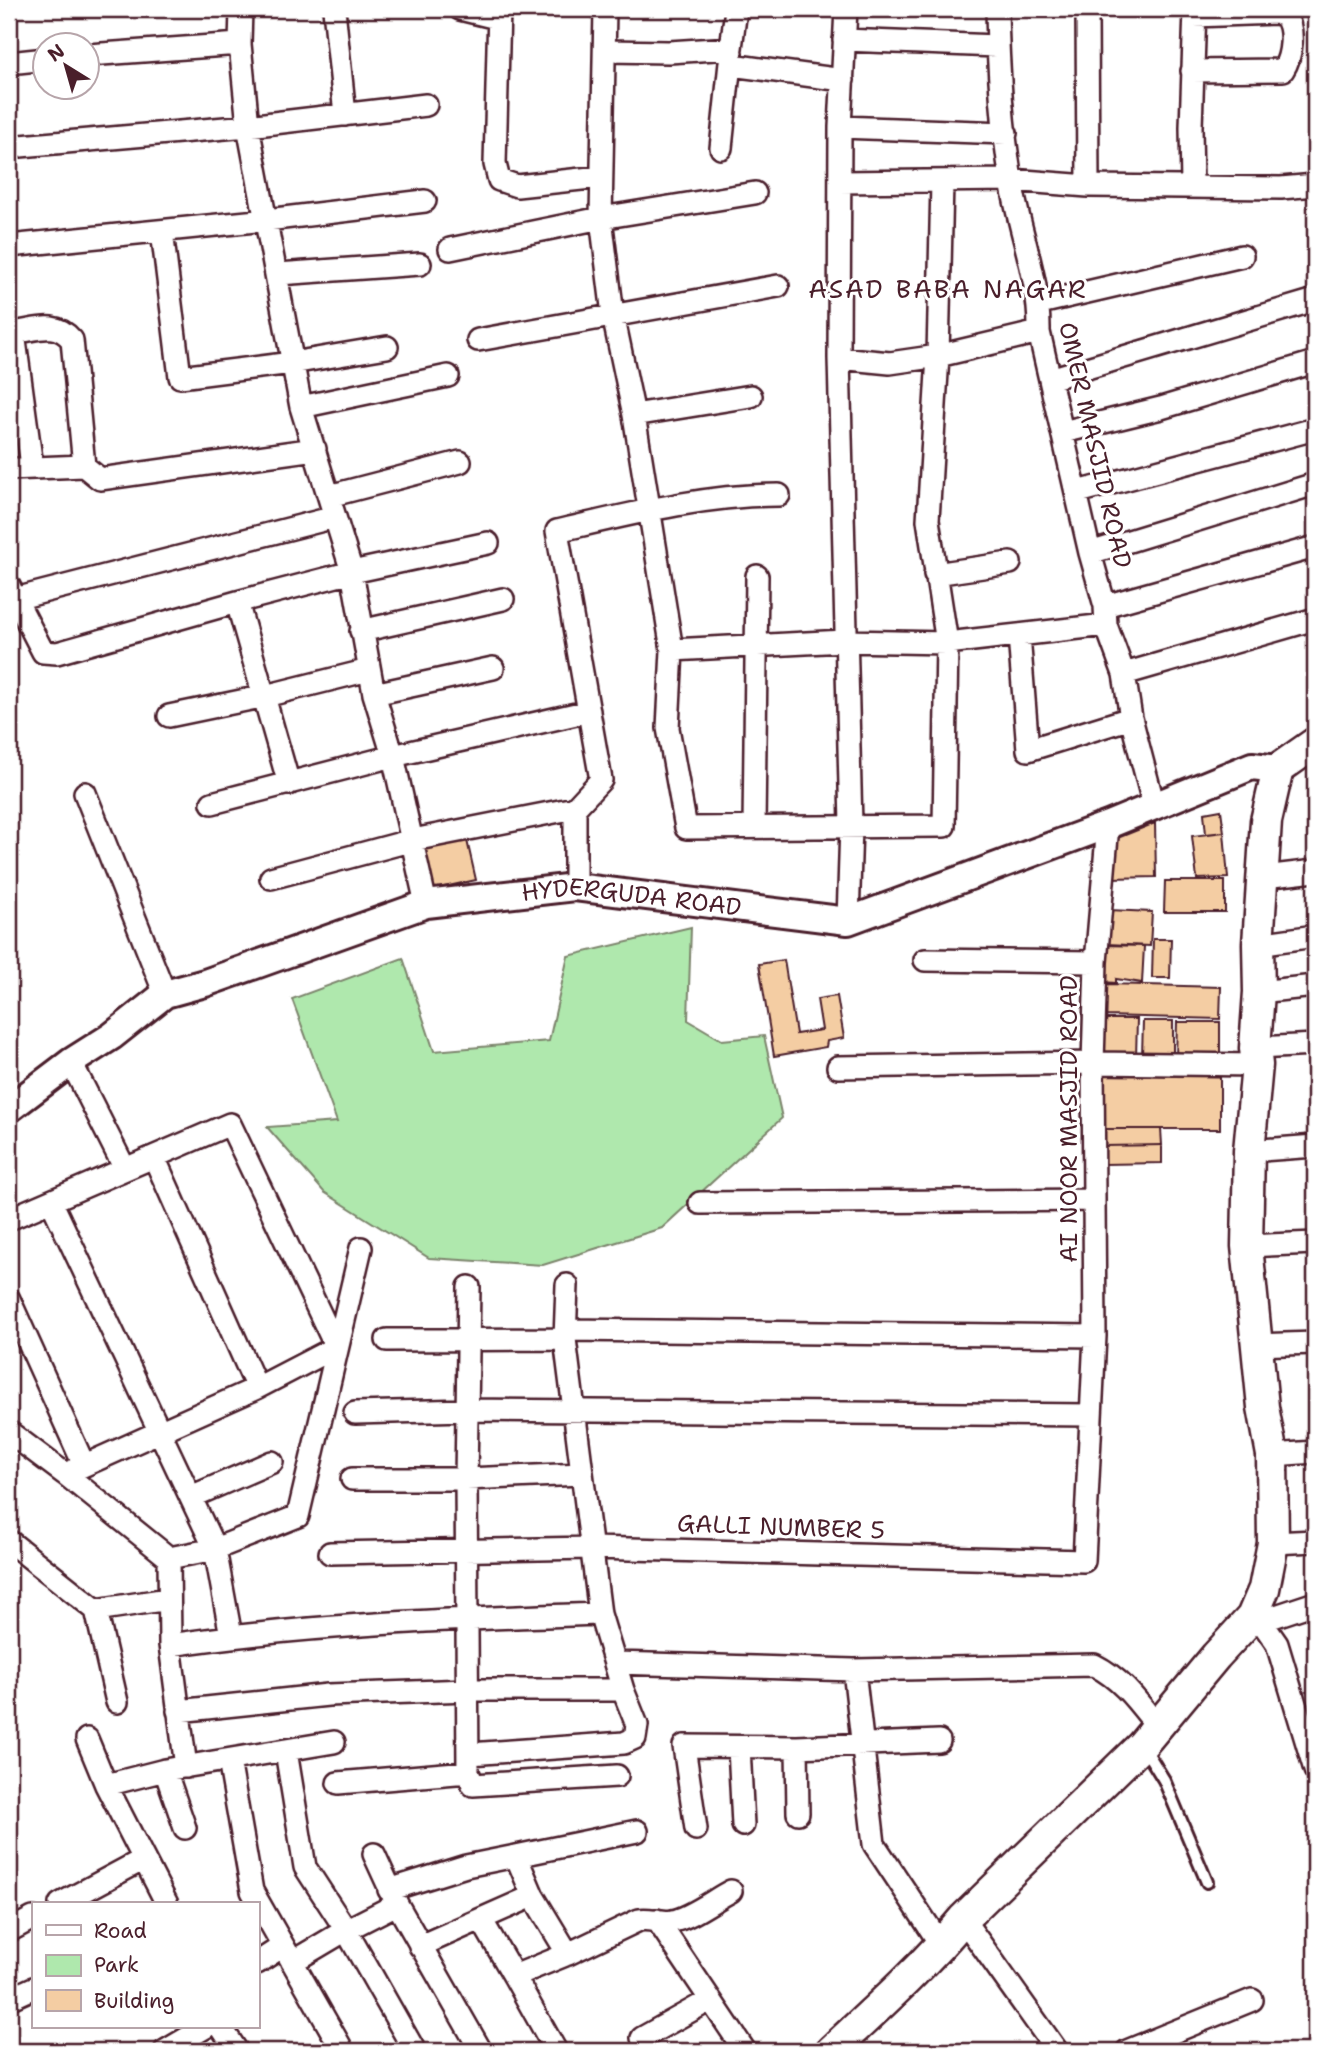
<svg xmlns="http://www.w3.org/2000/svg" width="1324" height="2060" viewBox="0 0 1324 2060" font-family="'Shantell Sans',sans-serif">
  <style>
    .green { fill: #afe8ad; stroke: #7c846c; stroke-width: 2 }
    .building { fill: #f4cda3; stroke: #4a1f2b; stroke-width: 2 }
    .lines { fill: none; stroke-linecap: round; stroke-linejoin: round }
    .service-casing { stroke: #4a1f2b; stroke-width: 16 }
    .minor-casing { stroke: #4a1f2b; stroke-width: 26 }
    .tertiary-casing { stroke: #4a1f2b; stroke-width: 32 }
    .secondary-casing { stroke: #4a1f2b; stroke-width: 35 }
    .service { stroke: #fff; stroke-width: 10 }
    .minor { stroke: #fff; stroke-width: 21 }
    .tertiary { stroke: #fff; stroke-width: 26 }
    .secondary { stroke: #fff; stroke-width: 30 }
    .labels { text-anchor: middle; stroke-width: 6; stroke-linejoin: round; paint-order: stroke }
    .street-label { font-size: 24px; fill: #4a1f2b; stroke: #fff }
    .neighbourhood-label { font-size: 26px; letter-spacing: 2px; fill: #4a1f2b; stroke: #fff }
  </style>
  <rect width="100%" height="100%" fill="#fff"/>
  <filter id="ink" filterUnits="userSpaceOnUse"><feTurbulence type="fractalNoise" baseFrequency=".0143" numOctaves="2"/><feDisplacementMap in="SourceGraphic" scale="14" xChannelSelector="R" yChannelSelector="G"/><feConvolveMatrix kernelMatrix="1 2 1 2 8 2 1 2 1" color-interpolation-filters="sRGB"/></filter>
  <g filter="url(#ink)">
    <path class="green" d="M691,927L688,1020L722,1040L764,1036L782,1118L662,1228L543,1265L429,1258L324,1192L267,1127L337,1122L292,999L403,958L434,1051L549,1041L568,956Z"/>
    <path class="building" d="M1221,810L1224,832L1206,834L1204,813Z
      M1155,823L1156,877L1110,878V841Z
      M1224,832L1228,878L1197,879L1192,836Z
      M466,836L476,880L430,890L420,847Z
      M1165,881H1225V912H1164Z
      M1109,910L1152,912L1150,946L1107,944Z
      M1153,939H1171L1170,978H1152Z
      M1103,945L1144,946L1142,983L1116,979V983L1102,982Z
      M784,960L796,1034L822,1030L817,999L837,996L844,1038L827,1041L826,1047L774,1056L759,964Z
      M1107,984L1221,987L1220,1019L1105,1016Z
      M1098,1019H1137L1136,1057H1097Z
      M1143,1021H1173V1056H1142Z
      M1177,1022H1220V1058H1176Z
      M1104,1070H1220V1129H1103Z
      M1103,1129H1161L1162,1145L1104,1146Z
      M1162,1145V1163L1104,1164V1146Z"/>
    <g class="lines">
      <defs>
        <path id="service" d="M1143,1746L1164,1780L1207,1882"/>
        <path id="minor" d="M241,9L240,44L248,126L301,407L352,572L374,694L393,756L426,904
          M334,9L345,115
          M460,9L497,18
          M499,9L495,164L499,180L517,186L600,177
          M605,9L601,218L613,315L634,415L672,650L668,728L686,828L944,826L947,643L928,520L938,356L942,182
          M846,9L840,127L839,358L851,825L848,921
          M997,9C998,65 1002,124 1011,180C1019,232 1040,279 1039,332L1090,553L1105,606L1106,625L1124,674L1131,718L1154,806
          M1087,9L1088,186
          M844,40L997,46
          M606,51L669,52L731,48L736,9
          M88,55L240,44
          M9,63L46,59
          M731,65L843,80
          M1192,71L1283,70C1292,56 1295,29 1285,16L1277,13L1194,16
          M840,127L1006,133
          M9,147L248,126L426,105
          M721,148L731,53
          M840,182L1011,180L1088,186L1281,188L1315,185
          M1192,186L1191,127L1195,9
          M162,231L180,377L292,363L387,347
          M9,246L267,220L425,201
          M450,249L601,218L755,193
          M278,274L420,264
          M1040,303L1242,256
          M9,333C33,332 54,318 72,340L84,466
          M14,333L32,466
          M478,340L778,286
          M839,358L890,363L938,356L1039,332
          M1050,379L1315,300
          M301,407L448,376
          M634,415L751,396
          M1063,432L1161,408L1315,362
          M9,469L84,466L100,479L315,449
          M1078,492L1315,429
          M329,496L460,462
          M1090,553L1315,484
          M935,574L1010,563
          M9,586L43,652L57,653L237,602L352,572L488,543
          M15,599L335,517
          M237,602L289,784
          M1105,606L1315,547
          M361,631L503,599
          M1019,635L1028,750L1131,718
          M672,650L844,641L947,643L1106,625
          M1124,674L1315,619
          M374,694L493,668
          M169,716L265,696L369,670
          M85,793L165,994
          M212,803L393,756L589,711
          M754,827L757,576
          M1264,877L1315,871
          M271,878L413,840L575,808
          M575,887V808L601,780L557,531C630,514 704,495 779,495
          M1258,944L1315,936
          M925,960L1096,962
          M1259,992L1315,986
          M1255,1048L1315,1045
          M71,1062L125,1169
          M838,1067L1093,1063L1257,1065
          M1249,1151L1315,1146
          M154,1157L257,1388
          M51,1201L215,1549L231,1636
          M700,1203L1094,1200
          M9,1219L230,1124L336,1347L257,1388L65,1474
          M1247,1246L1315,1243
          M469,1287L466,1479L468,1772L473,1785L617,1776
          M9,1299L84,1465
          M566,1330L1095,1336
          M387,1340L565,1339
          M1258,1345L1315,1343
          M355,1413L467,1410L1091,1415
          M9,1432L65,1474L169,1558L170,1645L186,1767
          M1272,1455L1315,1452
          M352,1479H466L582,1474
          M191,1497L272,1462
          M9,1541L96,1610L117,1702
          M1273,1543L1315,1541
          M330,1553L592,1548L1084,1561L1095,1336L1093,1063L1096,962L1108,825
          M169,1558L215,1549L298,1516L361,1248
          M96,1610L168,1599
          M1252,1617L1261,1621L1277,1644L1315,1770
          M1261,1621L1315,1603
          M170,1645C312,1624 457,1619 600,1614
          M615,1663L854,1670L1094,1665C1122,1679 1138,1702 1157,1726
          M854,1670L874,1844L941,1945
          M178,1711L328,1695L468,1690H623
          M87,1739L106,1785L167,1904
          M739,1747L743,1825
          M797,1747L798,1813
          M286,1751L305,1867L346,1930L413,2048
          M470,1754L624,1743L635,1738L637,1725L623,1690L600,1614L565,1339L567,1285
          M229,1760L252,1891L343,2051
          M165,1770L185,1828
          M338,1783L468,1772
          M106,1785L165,1770L334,1742
          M696,1829L684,1746L797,1747L939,1741
          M374,1854L397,1904L481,2051
          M516,1856L637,1831
          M389,1890L466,1866L516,1856L533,1896L568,1954
          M60,1904L144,1859
          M481,1919L514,1976
          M963,1919L1057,2051
          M657,1920L745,2051
          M9,1931L33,1918
          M420,1946L533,1896
          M292,1962L346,1930L397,1904
          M257,1963L283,1946
          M9,1999L33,1988
          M221,2027L237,2051
          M642,2038L710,2000
          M165,2051L206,2027
          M556,2051L514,1976L568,1954L639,1920C650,1918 661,1923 672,1921C689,1919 715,1899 731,1891
          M1127,2051L1252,2000"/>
        <g id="tertiary">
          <path id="s1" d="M9,1109L71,1062L112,1036L165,994L205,983L426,904L575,887L848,921L1108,825L1252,766L1278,769"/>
        </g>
        <path id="secondary" d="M831,2051C876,2009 923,1967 963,1919L1142,1745L1216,1656L1252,1617L1264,1589L1273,1543L1272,1455L1263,1407L1247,1246L1249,1151L1257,1065L1255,1048L1259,992L1258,944L1266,821L1278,769L1315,743"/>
      </defs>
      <use href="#service" class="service-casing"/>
      <use href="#minor" class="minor-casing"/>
      <use href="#tertiary" class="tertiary-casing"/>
      <use href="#secondary" class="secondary-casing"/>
      <use href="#service" class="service"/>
      <use href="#minor" class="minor"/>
      <use href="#tertiary" class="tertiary"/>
      <use href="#secondary" class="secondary"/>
    </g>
  </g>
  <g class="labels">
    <g class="street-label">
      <text transform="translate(1095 445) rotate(77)" y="8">OMER MASJID ROAD</text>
      <text dy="8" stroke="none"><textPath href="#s1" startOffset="677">HYDERGUDA ROAD</textPath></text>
      <text transform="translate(1069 1119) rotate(-90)" y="8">AI NOOR MASJID ROAD</text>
      <text transform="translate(781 1527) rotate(2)" y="8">GALLI NUMBER 5</text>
    </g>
    <g class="neighbourhood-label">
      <text x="948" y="298">ASAD BABA NAGAR</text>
    </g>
  </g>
  <rect width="1324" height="2060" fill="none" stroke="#fff" stroke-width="35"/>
  <rect x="18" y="18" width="1289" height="2025" fill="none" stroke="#4a1f2b" stroke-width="2.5" filter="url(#ink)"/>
  <rect x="32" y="1902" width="228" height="126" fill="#ffffff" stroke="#b7a5aa" stroke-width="2"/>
  <rect x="46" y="1925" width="35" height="10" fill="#ffffff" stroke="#b7a5aa" stroke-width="2"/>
  <text x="94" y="1938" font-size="21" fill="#4a1f2b">Road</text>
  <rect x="46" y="1955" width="35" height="21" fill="#afe8ad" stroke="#b7a5aa" stroke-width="2"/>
  <text x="94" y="1972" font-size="21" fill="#4a1f2b">Park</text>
  <rect x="46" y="1990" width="35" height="21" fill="#f4cda3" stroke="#b7a5aa" stroke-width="2"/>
  <text x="94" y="2008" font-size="21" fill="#4a1f2b">Building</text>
  <g transform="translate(66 66) rotate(323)"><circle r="33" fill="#ffffff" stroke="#b7a5aa" stroke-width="2"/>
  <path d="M0-5L12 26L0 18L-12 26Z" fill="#4a1f2b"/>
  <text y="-10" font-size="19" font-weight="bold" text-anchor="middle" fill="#4a1f2b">N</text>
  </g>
</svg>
